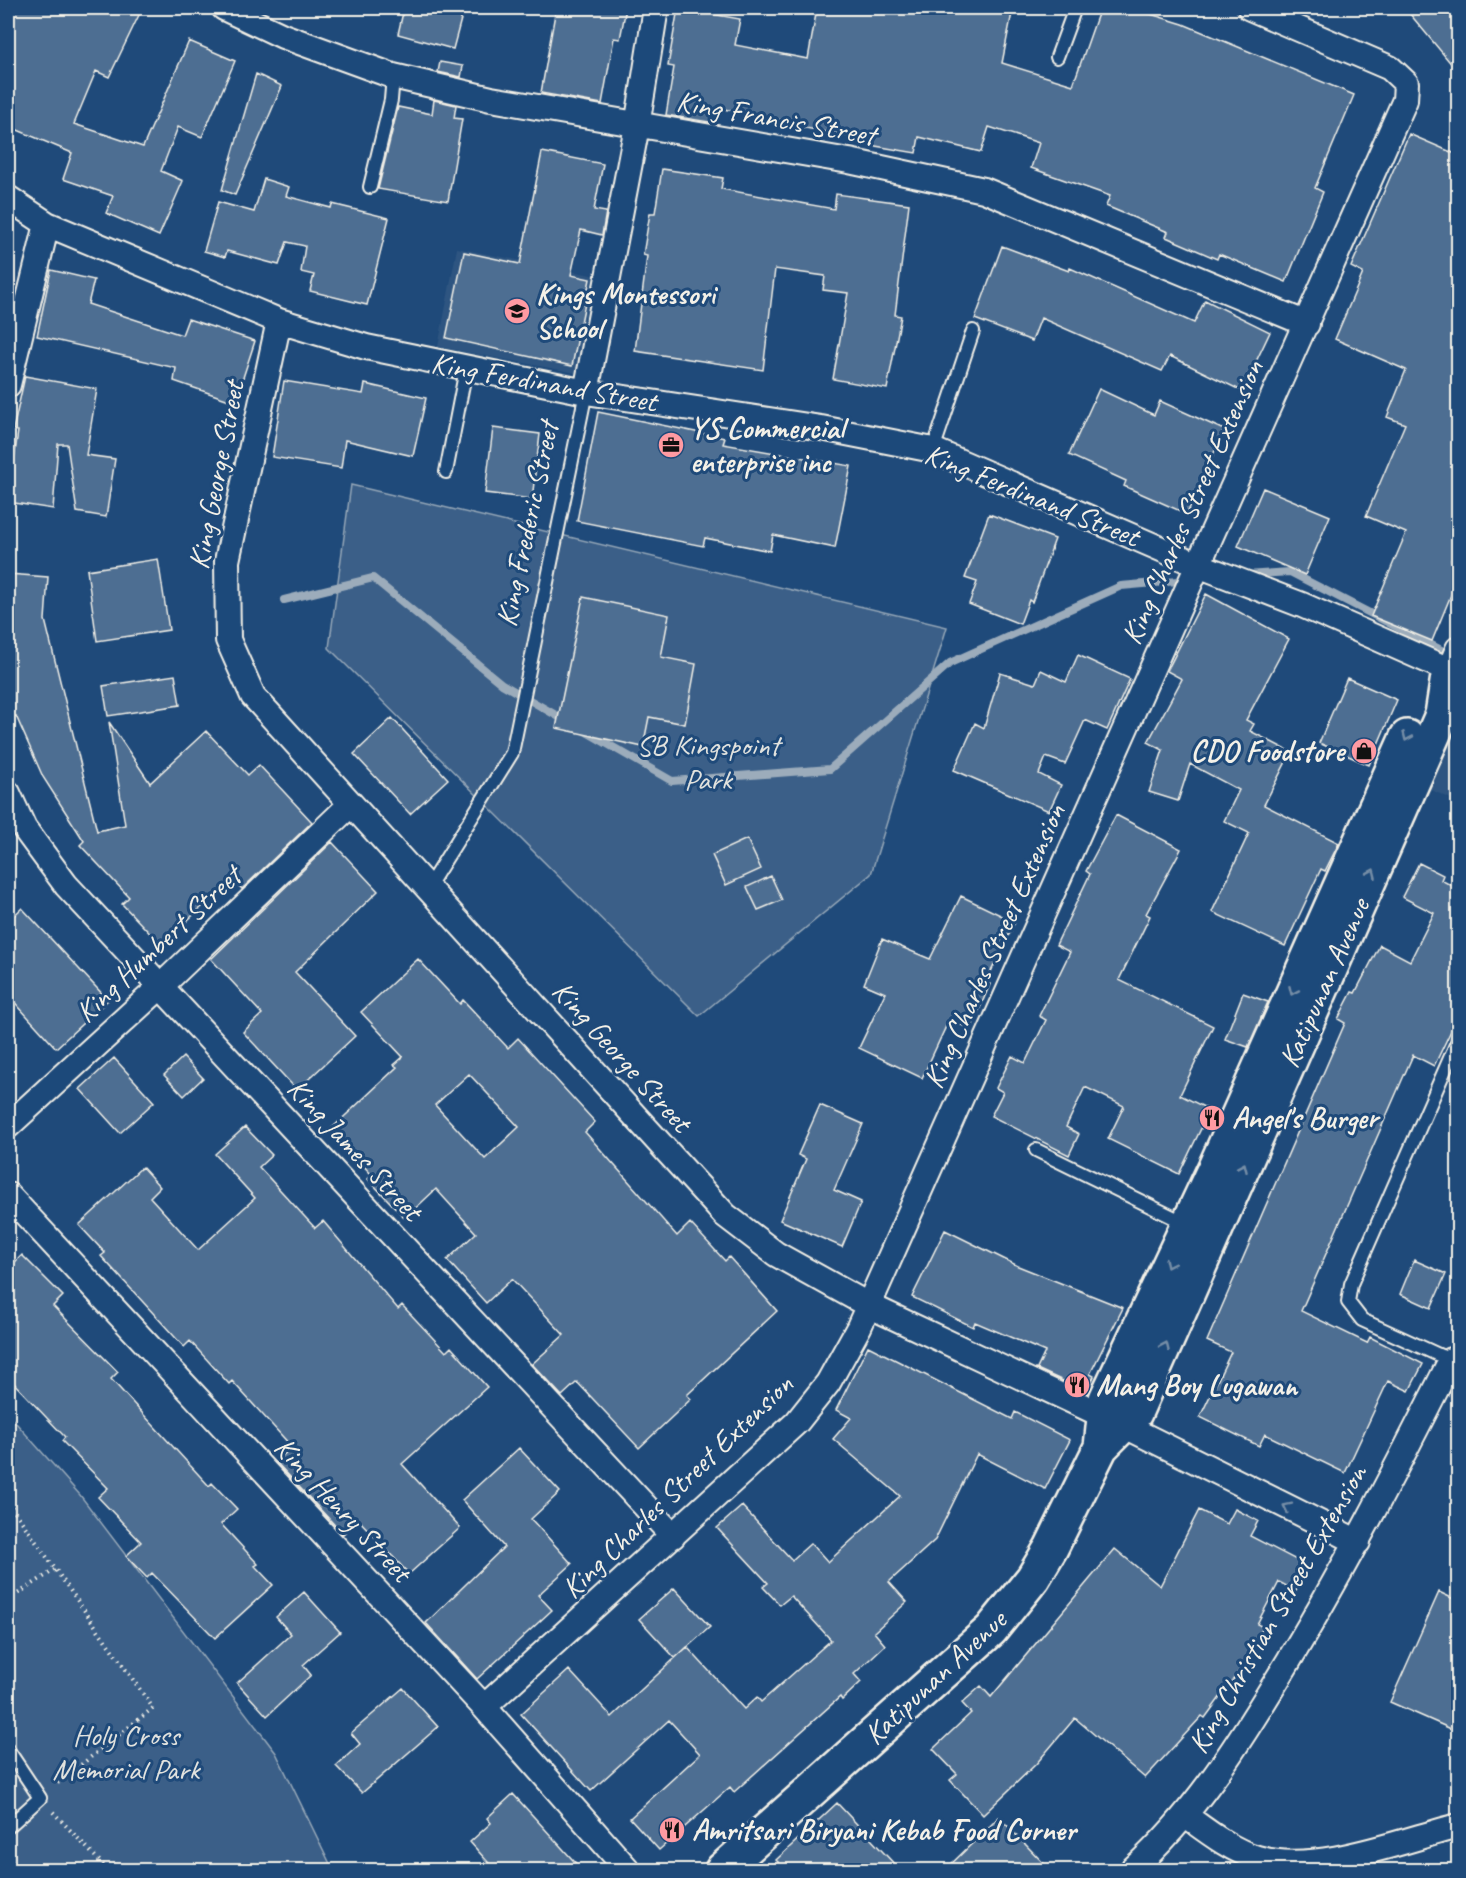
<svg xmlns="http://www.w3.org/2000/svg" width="1466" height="1878" viewBox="0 0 1466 1878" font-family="Caveat,sans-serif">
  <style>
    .built { fill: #2d5581 }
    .green { fill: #3a5f88; stroke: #97a8b8; stroke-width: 1.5 }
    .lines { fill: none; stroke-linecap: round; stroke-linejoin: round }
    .stream { stroke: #9cacbb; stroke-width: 8 }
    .building { fill: #4d6e92; stroke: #f4f1e8; stroke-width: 1.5; fill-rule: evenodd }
    .lane-casing { stroke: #f4f1e8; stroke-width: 16 }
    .street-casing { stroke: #f4f1e8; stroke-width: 28 }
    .secondary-casing { stroke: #f4f1e8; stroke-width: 38 }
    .path { stroke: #f4f1e8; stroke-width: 4; stroke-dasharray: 1.5 4.5; stroke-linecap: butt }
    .lane { stroke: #1f4a7a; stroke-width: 12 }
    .street { stroke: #1f4a7a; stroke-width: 24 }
    .secondary { stroke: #1f4a7a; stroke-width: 33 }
    .oneway { stroke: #748da6 }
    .labels { text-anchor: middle; stroke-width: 6; stroke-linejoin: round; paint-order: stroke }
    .street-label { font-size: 30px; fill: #f4f1e8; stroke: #1f4a7a }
    .poi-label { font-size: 30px; font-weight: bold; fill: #f4f1e8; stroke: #1f4a7a; text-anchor: start }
    .park-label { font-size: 30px; fill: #e1e2de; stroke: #1f4a7a }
  </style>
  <rect width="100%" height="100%" fill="#1f4a7a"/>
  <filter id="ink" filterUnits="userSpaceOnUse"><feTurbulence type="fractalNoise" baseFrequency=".0167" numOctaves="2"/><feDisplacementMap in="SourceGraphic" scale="12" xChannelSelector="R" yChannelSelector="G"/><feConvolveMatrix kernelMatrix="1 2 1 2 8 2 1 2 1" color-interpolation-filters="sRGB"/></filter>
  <g filter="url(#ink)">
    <path class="built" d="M457,248L596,276L576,373L438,347Z
      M1458,724V802L1429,789L1449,738Z"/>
    <path class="green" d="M351,485L947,627L871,874L699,1016L329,648Z
      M8,1414L80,1495L276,1753L333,1870H8Z"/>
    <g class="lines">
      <path class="stream" d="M1246,575L1290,572L1453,656
        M284,600L373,578L502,684L566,721
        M585,731L672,781L830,769L950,663L1121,586L1189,580"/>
    </g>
    <path class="building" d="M8,8H128L140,13L109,77L96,71L74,124L143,147L189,41L235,61L202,137L178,127L161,171L183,181L159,236L106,213L113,196L63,179L72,153L8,126Z
      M404,8H464L453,49L398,34Z
      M556,8H626L620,39L614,38L602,104L541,93Z
      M678,8L740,19L735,45L808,59L817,8H1013L1002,63L1073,85L1100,8H1131L1183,24L1354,95L1315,188L1323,192L1286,282L1219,254L1217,259L1166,237L1168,232L1106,206L1110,196L1031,168L1039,143L989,127L981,152L919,137L916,153L858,143V138L795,126L796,123L718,108L715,123L666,115L674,67L668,66Z
      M1405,8H1458V72Z
      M440,62L463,66L461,77L438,72Z
      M256,74L282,86L235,195L222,190Z
      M434,100L456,105L454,118L462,119L448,201L378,189L398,107L432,114Z
      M1409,134L1458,155V541L1451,560L1458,564V578L1432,641L1371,616L1406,533L1366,516L1405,424L1387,417L1406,370L1335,339L1363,273L1351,267Z
      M542,152L603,164L594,210L606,212L602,235L581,230L571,275L590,279L572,366L446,338L464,252L520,264Z
      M662,169L723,178L721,189L834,209L836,194L909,204L895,315L901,316L887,389L833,379L848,293L823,290L825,276L775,269L763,370L635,351L647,256L643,255L650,213H655Z
      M264,179L289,187L286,196L331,208L332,204L389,218L367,305L310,291L314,275L301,272L305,246L287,242L279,265L227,251L225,257L204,251L218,202L254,212Z
      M1002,246L1069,271L1070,268L1194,323L1205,300L1270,332L1242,391L1170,356L1162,371L1041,318L1032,341L975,319Z
      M51,270L94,280L88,304L182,335L188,319L255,341L235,402L174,381L176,368L37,336Z
      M25,376L97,389L86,455L115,459L106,517L77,512L67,444H58L53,509L8,502L18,431L13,430Z
      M284,381L363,394L365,384L426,398L413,456L345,440L341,468L272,457Z
      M1099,389L1154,415L1160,401L1224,430L1187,514L1124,486L1126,481L1069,455Z
      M598,412L725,438L723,444L851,466L835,548L773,535L770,551L705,538L703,546L577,521Z
      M493,428L540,434L532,499L485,493Z
      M1263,488L1330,516L1305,575L1238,546Z
      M989,514L1055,539L1032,602L1029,600L1020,624L969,604L977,582L965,578Z
      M158,559L169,630L97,641L87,570Z
      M8,574L48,577L45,620L97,831L125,825L109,722L150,783L206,731L248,775L259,765L312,822L242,889L232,879L161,945L122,904L129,897L80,845L84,841L43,777L16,716L8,718Z
      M1206,594L1289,639L1246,720L1254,724L1250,731L1291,752L1264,805L1339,843L1325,871L1321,869L1285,946L1212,912L1249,833L1224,821L1239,790L1190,764L1178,801L1149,792L1163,750L1148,742L1182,679L1167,671Z
      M583,597L669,615L661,657L696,664L685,724L649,717L643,747L556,728Z
      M1078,655L1130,679L1107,730L1085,720L1065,764L1046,757L1039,774L1061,785L1049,811L954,770L975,723L984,728L1000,673L1035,684L1041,670L1066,682Z
      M175,675L180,705L108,716L103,686Z
      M1347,678L1397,700L1369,765L1319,743Z
      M392,718L448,779L410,814L354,754Z
      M1116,815L1181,849L1146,914L1150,916L1119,980L1213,1026L1180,1095L1210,1110L1179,1174L1108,1139L1124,1106L1085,1087L1066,1127L1079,1134L1069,1155L991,1116L1003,1092L996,1088L1012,1056L1025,1063L1046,1020L1039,1016L1070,952L1056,945L1090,874L1086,871Z
      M747,839L761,869L726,885L712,855Z
      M332,842L378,891L295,972L355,1036L297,1090L243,1032L262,1014L211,959Z
      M1419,863L1443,875L1441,880L1458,889V1016L1434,1066L1413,1055L1301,1311L1367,1343L1370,1337L1423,1364L1409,1391L1388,1381L1345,1473L1265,1434L1259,1446L1200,1417L1231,1352L1207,1341L1345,1023L1338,1019L1352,992L1355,993L1380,945L1410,961L1434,913L1402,897Z
      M771,876L782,900L758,910L747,887Z
      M961,896L1015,922L986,982L990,984L971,1029L949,1020L922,1078L859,1048L885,993L864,984L882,939L930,959Z
      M22,908L108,1000L56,1048L8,995V921Z
      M418,959L460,1004L463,1000L508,1048L518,1038L595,1122L585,1132L677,1236L690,1223L725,1261L729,1257L777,1311L687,1395L691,1399L639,1448L577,1382L562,1396L532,1364L564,1335L512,1279L486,1303L447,1260L476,1233L436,1189L405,1218L368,1179L372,1175L330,1130L397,1067L394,1065L403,1057L361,1012ZM469,1074L519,1127L485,1159L435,1105Z
      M1243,993L1268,1002L1248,1047L1225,1039Z
      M183,1057L203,1078L184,1096L164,1075Z
      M114,1058L154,1102L120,1133L80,1089Z
      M820,1105L863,1124L834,1190L861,1202L842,1247L780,1220L806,1159L798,1155Z
      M245,1127L272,1155L259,1167L315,1228L323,1221L398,1309L402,1305L446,1352L451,1347L487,1387L402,1464L460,1528L409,1574L359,1520L343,1534L276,1462L292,1447L232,1381L229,1384L190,1341L184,1347L101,1256L105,1253L79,1225L142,1167L160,1187L150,1197L198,1250L255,1198L215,1154Z
      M945,1230L1018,1266L1123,1308L1090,1374L1094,1376L1087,1392L1037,1369L1045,1352L975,1322L973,1327L912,1297Z
      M22,1255L63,1296L53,1306L118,1372L111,1379L209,1486L212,1483L237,1509L221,1524L258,1564L255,1566L273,1585L215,1638L152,1573L147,1578L126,1556L141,1542L98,1497L108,1488L62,1441L65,1437L8,1377V1269Z
      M1414,1260L1446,1274L1431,1308L1400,1294Z
      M868,1346L1012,1419L1015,1412L1070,1440L1045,1489L977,1454L935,1540L889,1582L907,1602L874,1632L885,1645L854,1674L861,1682L842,1700L840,1697L734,1792L730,1787L659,1850L630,1818L700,1754L669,1720L591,1791L521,1714L569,1670L612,1717L687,1647L744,1709L757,1697L761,1702L831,1640L791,1596L780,1605L763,1587L768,1583L717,1528L742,1506L792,1560L811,1543L828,1562L900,1496L833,1439L851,1418L836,1410Z
      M519,1448L560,1492L531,1519L572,1564L538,1595L552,1610L477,1679L426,1623L504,1547L462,1500Z
      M1235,1509L1258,1521L1250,1536L1308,1566L1296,1591L1279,1582L1257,1624L1263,1627L1247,1666L1244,1665L1205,1718L1202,1716L1145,1778L1075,1718L1036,1764L983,1815L950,1780L957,1774L933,1749L971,1713L962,1703L981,1686L991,1697L1115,1549L1160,1586L1199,1510L1227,1524Z
      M674,1588L710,1627L675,1658L639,1619Z
      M304,1592L340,1632L303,1665L311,1675L267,1716L237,1683L291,1634L276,1617Z
      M1439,1592L1458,1601V1732L1390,1702Z
      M403,1688L438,1727L362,1793L336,1766L360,1744L351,1733Z
      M513,1794L544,1828L582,1870H495L470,1842L491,1823L487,1818Z
      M837,1803L900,1870H786L776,1860Z
      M999,1817L1050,1870H945L982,1834Z"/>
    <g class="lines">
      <defs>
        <path id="lane" d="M1057,57L1075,8
          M370,187L391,100L393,76
          M933,450L973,331
          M446,472L466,369
          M427,889L512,753L586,392
          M1036,1150L1187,1224
          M1454,1362L1362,1320L1348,1302L1351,1284L1458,1040
          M8,1750L40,1798L8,1827"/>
        <path id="street" d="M224,8L283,36L393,76L491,99L849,161L984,190L1307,324
          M8,198L47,224L279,321L366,347L586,392L821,428L933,450L1198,565L1302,605L1449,670L1458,649
          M279,321L227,561L228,640L253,696L725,1215L776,1254L868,1305L1123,1425L1358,1542
          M8,385L47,224
          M586,392L637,126L656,8
          M8,793L24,828L66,885L673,1536
          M8,1126L160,987L350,805
          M8,1195L484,1707L628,1870
          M484,1707L797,1422L828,1383L859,1327L1405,100L1406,83L1390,68L1250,8
          M1186,1816C1208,1832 1231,1850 1257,1858C1316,1875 1400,1841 1458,1826
          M1132,1870C1193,1815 1235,1749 1277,1680C1341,1576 1396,1469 1451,1360"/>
        <path id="secondary" d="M1101,1447L1106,1399L1216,1165L1407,737
          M722,1870L991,1630L1033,1578L1051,1548L1101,1447L1135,1413L1442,715L1449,670"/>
      </defs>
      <use href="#lane" class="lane-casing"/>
      <use href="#street" class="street-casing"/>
      <use href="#secondary" class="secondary-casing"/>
      <path class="path" d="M8,1502L153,1708L54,1786
        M8,1600L56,1569
        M53,1812L108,1870"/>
      <use href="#lane" class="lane"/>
      <use href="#street" class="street"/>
      <use href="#secondary" class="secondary"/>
    </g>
    <defs><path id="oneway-chevron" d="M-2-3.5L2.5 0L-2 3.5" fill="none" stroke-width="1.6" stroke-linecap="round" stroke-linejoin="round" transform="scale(1.5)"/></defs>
    <g class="oneway">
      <use href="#oneway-chevron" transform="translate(1407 737) rotate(114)"/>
      <use href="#oneway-chevron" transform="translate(1372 873) rotate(-66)"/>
      <use href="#oneway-chevron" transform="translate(1293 991) rotate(114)"/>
      <use href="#oneway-chevron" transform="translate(1243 1167) rotate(-66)"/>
      <use href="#oneway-chevron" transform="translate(1169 1264) rotate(115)"/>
      <use href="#oneway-chevron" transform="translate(1165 1346) rotate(-66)"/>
      <use href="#oneway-chevron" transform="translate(1287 1507) rotate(-154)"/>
    </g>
  </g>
  <defs>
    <symbol id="school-disc" viewBox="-11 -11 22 22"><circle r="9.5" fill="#ff9aa2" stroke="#1f4a7a"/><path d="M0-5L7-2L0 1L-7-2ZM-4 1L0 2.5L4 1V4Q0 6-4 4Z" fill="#111"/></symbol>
    <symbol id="office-disc" viewBox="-11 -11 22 22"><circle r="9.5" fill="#ff9aa2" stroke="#1f4a7a"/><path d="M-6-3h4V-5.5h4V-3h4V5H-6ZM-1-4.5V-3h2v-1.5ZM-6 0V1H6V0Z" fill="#111"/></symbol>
    <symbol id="shop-disc" viewBox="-11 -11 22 22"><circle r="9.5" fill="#ff9aa2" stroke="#1f4a7a"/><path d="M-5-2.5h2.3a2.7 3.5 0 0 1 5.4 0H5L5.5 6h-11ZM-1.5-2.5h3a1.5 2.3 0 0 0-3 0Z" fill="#111"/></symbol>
    <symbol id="restaurant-disc" viewBox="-11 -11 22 22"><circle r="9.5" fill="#ff9aa2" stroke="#1f4a7a"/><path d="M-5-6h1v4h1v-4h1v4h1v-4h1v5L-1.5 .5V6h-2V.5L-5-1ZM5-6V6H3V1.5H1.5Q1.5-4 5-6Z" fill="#111"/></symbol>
  </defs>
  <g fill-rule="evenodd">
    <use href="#school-disc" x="502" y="296" width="30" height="30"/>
    <use href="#office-disc" x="656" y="430" width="30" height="30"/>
    <use href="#shop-disc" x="1349" y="736" width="30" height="30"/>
    <use href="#restaurant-disc" x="1197" y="1103" width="30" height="30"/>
    <use href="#restaurant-disc" x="1062" y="1370" width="30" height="30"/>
    <use href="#restaurant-disc" x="657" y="1815" width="30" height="30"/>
  </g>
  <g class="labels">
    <g class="street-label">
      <text transform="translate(776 118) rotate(10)" y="10">King Francis Street</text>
      <text transform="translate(544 382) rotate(10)" y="10">King Ferdinand Street</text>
      <text transform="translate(216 475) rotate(-79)" y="10">King George Street</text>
      <text transform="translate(1032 495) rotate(22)" y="10">King Ferdinand Street</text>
      <text transform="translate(1192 502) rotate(-66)" y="10">King Charles Street Extension</text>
      <text transform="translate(527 524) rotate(-78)" y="10">King Frederic Street</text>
      <text transform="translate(158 944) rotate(-43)" y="10">King Humbert Street</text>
      <text transform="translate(994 946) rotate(-66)" y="10">King Charles Street Extension</text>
      <text transform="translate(1324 983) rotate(-66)" y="10">Katipunan Avenue</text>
      <text transform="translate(622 1056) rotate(48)" y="10">King George Street</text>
      <text transform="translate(355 1149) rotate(47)" y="10">King James Street</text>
      <text transform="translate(677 1486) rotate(-44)" y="10">King Charles Street Extension</text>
      <text transform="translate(343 1509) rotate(47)" y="10">King Henry Street</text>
      <text transform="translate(1277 1609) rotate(-60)" y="10">King Christian Street Extension</text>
      <text transform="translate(935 1677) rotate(-43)" y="10">Katipunan Avenue</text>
    </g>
    <g class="poi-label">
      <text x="536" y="304">Kings Montessori<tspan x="536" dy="34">School</tspan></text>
      <text x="690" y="438">YS Commercial<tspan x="690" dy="34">enterprise inc</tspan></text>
      <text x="1344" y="761" text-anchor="end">CDO Foodstore</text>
      <text x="1232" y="1128">Angel's Burger</text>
      <text x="1096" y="1395">Mang Boy Lugawan</text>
      <text x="692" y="1840">Amritsari Biryani Kebab Food Corner</text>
    </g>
    <g class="park-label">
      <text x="708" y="755">SB Kingspoint<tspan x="708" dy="34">Park</tspan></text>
      <text x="126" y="1745">Holy Cross<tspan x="126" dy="34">Memorial Park</tspan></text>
    </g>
  </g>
  <rect width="1466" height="1878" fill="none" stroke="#1f4a7a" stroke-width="30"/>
  <rect x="15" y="15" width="1436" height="1848" fill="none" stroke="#f4f1e8" stroke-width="2" filter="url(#ink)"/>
</svg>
